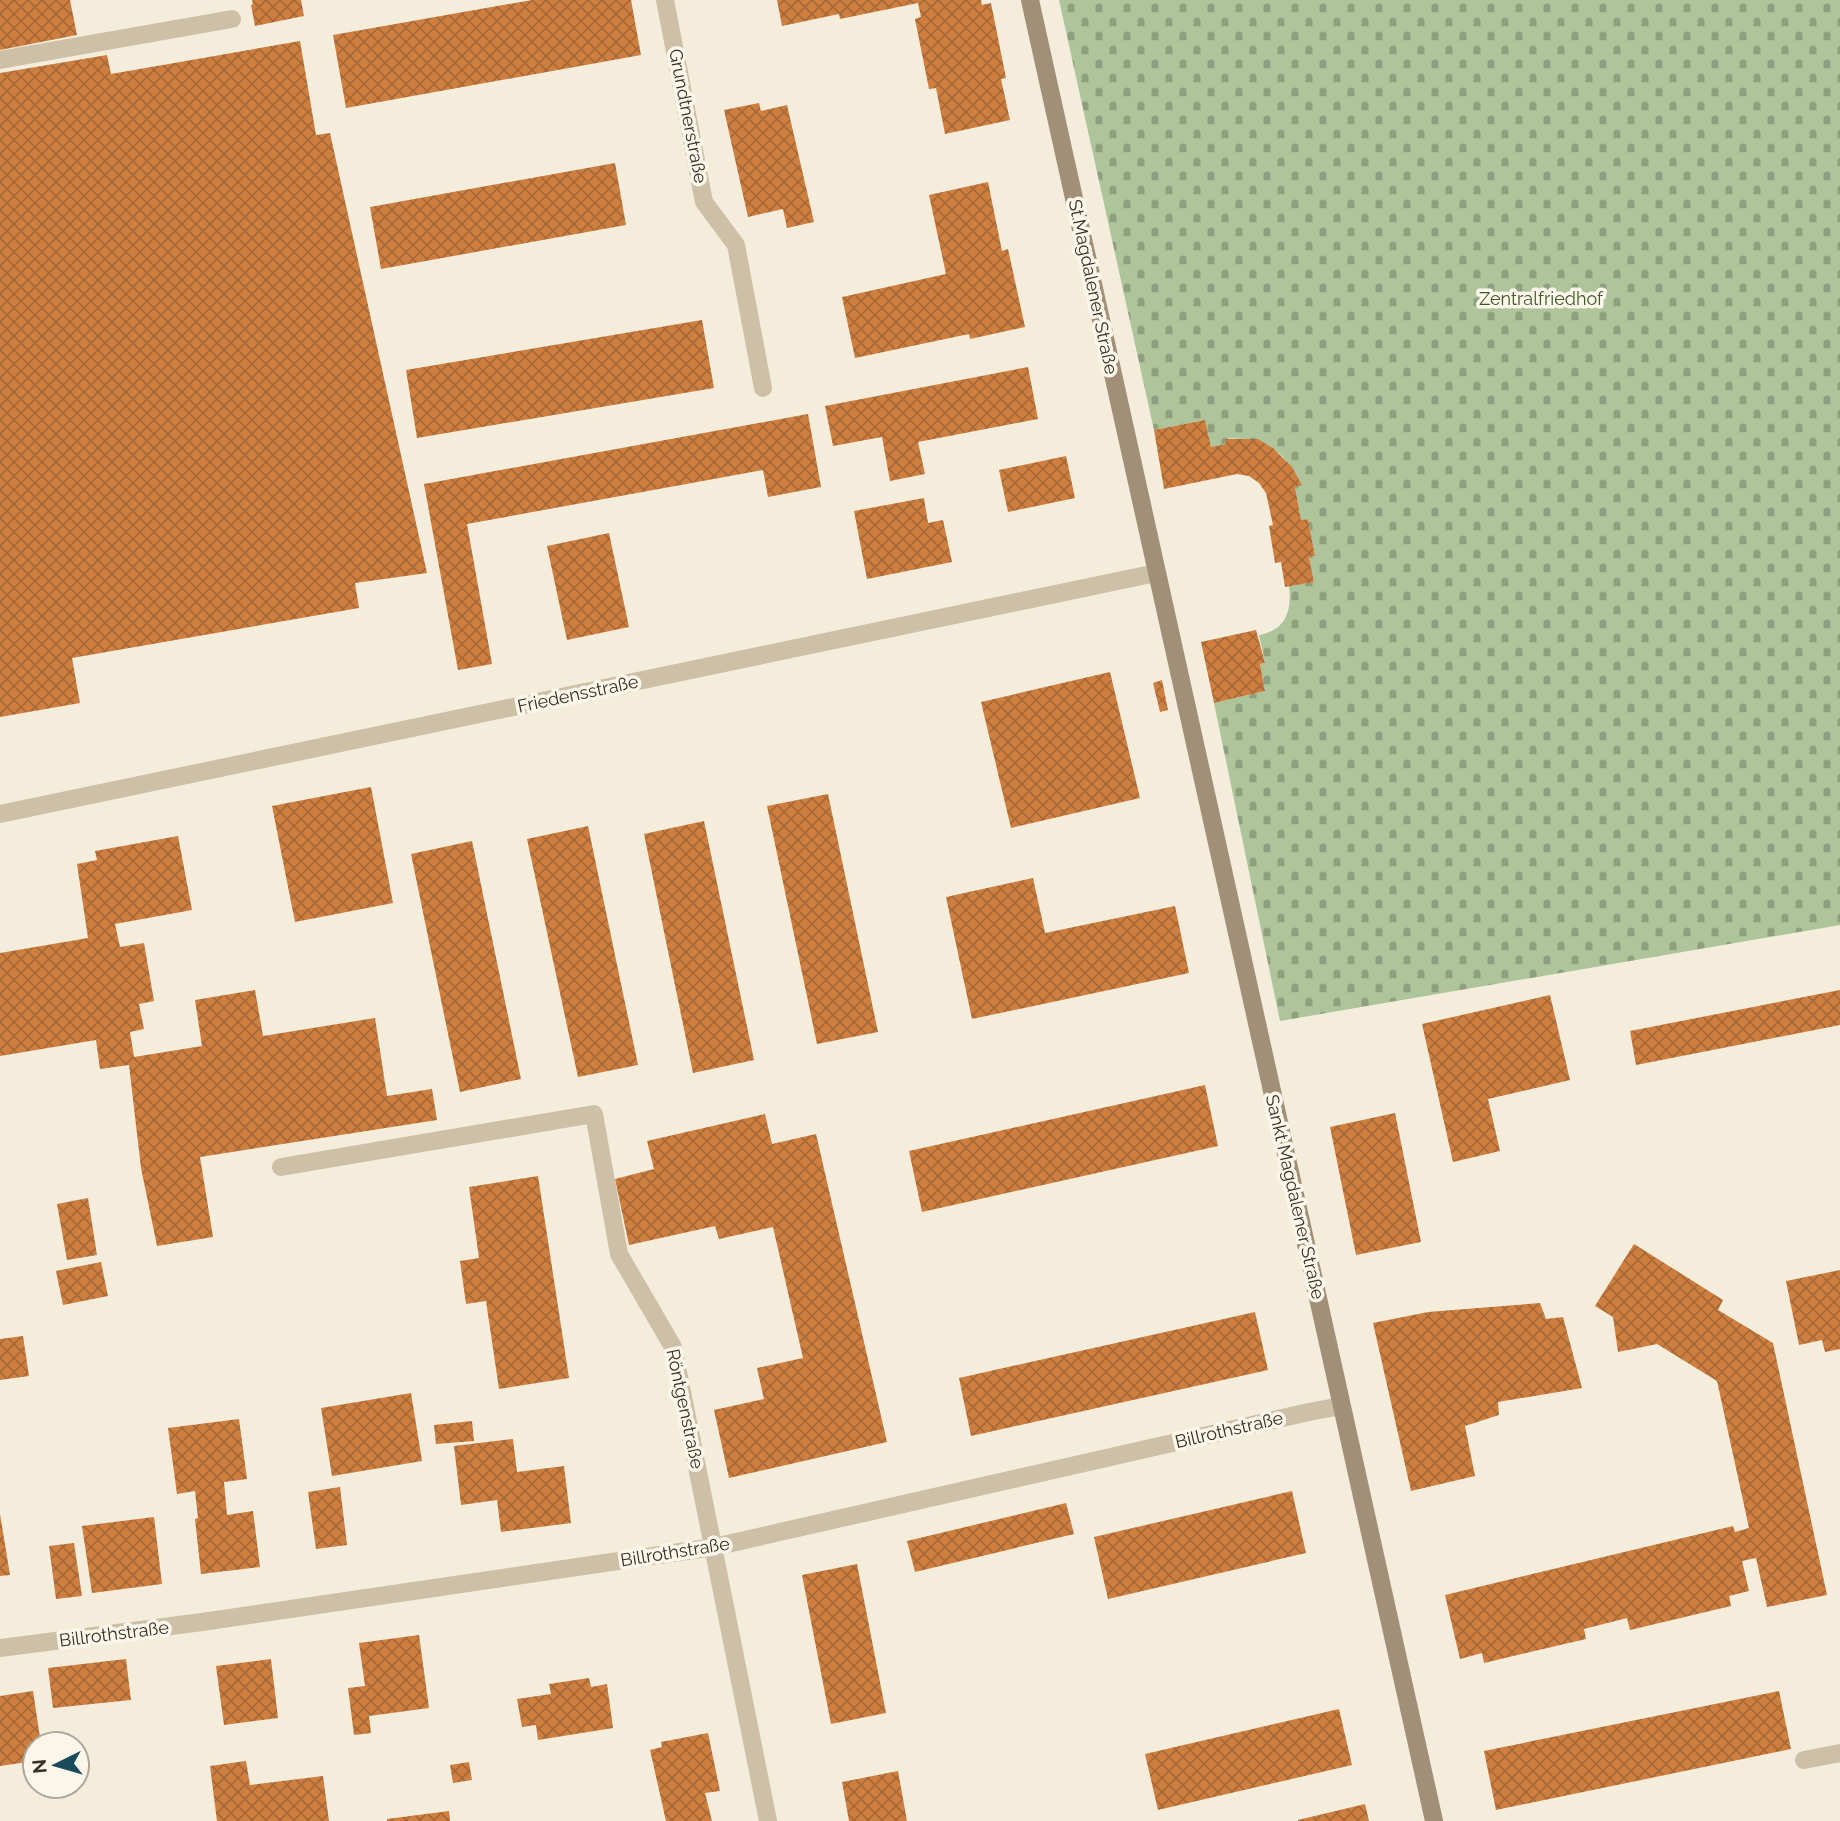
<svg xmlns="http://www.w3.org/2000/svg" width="1840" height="1821" viewBox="0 0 1840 1821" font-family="Raleway,sans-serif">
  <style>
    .cemetery { fill: url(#cemetery-stones) }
    .building { fill: url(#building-cross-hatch) }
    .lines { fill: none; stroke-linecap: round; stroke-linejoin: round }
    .lane { stroke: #cdc0a7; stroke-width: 18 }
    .street { stroke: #cdc0a7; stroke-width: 18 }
    .secondary { stroke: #a18f78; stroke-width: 18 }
    .labels { text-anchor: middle; stroke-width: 7; stroke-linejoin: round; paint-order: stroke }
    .street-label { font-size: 18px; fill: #393128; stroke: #fbf6e9 }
    .park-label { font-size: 18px; fill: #3e592a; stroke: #fbf6e9 }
  </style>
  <defs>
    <pattern id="cemetery-stones" width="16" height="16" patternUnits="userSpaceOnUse" patternTransform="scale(1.75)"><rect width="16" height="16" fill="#aec49b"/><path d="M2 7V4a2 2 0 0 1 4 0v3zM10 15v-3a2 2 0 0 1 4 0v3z" fill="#8fa07e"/></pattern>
    <pattern id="building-cross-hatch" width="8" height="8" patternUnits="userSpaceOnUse" patternTransform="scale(1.75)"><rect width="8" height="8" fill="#ce7f40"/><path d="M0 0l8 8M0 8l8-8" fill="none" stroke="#a86936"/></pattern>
  </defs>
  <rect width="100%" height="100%" fill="#f4eddc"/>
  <path class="cemetery" d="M1059,0H1840V925L1280,1021L1214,703L1265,691L1260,664L1265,663L1259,635C1286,630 1292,611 1289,586L1314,582L1309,557L1315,556L1308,519L1301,520L1295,487L1301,484C1283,449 1265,436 1225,439L1226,444L1211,447L1205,420L1154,430Z"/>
  <path class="building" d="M0,0H70L77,35L0,50Z
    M252,0H301L304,16L255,26L251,5L253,4Z
    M532,0H631L641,55L346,108L333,35Z
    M777,0H981L982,5L991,3L1006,78L1001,79L1010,120L945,134L936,88L929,89L915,19L921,17L918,3L840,19L839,14L782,26Z
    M300,41L316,135L330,133L427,573L355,583L359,608L72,658L80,703L0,717V73L107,55L111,74Z
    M759,103L761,111L787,105L814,222L787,228L783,209L748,217L724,110Z
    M615,163L626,225L381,269L370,207Z
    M988,182L1002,251L1008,249L1025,327L970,339L969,334L855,358L842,297L946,274L929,195Z
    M702,320L714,388L417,438L406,370Z
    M1028,367L1038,419L918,442L925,474L890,481L882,437L833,446L825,406Z
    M808,414L821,487L768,497L763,470L467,524L492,664L458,670L424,484Z
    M1205,420L1211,447L1226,444L1225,439H1258L1273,448L1292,467L1302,485L1295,487L1301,520L1308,519L1315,556L1309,557L1314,582L1285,587L1281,562L1275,563L1269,526L1273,525L1266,493L1259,483L1249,476L1237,474L1164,489L1154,430Z
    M1066,456L1075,498L1008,512L999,470Z
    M924,498L928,523L943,520L952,562L867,579L854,511Z
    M609,533L629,627L567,640L547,546Z
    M1256,630L1265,663L1260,664L1265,691L1214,703L1201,642Z
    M1110,672L1140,798L1011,828L981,702Z
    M1162,680L1168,710L1160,712L1153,683Z
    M371,787L393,903L295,922L272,806Z
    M828,794L878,1032L817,1044L767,806Z
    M704,821L754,1060L693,1073L644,834Z
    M588,826L638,1065L578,1077L527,839Z
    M178,836L192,910L115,924L120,947L144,943L154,1001L139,1004L144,1029L130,1032L134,1057L202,1046L195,1000L255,990L263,1036L375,1018L387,1096L432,1089L437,1120L200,1157L213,1237L157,1246L141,1168L129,1065L100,1069L96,1040L0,1056V953L88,938L77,864L97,860L95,851Z
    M472,841L521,1079L460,1092L411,854Z
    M1033,878L1045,933L1175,906L1189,973L972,1019L946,897Z
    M1840,990V1025L1636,1065L1630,1031Z
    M1550,995L1570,1080L1488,1099L1500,1151L1453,1162L1422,1024Z
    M1205,1085L1218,1146L922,1212L909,1151Z
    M1395,1113L1421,1242L1356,1255L1330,1127Z
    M765,1114L772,1144L816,1134L887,1442L729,1478L714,1410L764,1399L757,1368L803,1358L773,1227L719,1239L715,1226L629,1245L615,1179L654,1169L647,1141Z
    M538,1176L569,1378L499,1389L486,1301L466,1304L460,1261L479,1258L469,1187Z
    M88,1198L97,1255L67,1260L57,1204Z
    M1634,1244L1723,1300L1718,1310L1773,1343L1827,1595L1767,1607L1756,1558L1742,1561L1749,1591L1729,1596L1731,1606L1630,1630L1627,1618L1584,1629L1586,1639L1484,1663L1482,1653L1460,1659L1445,1595L1733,1526L1735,1532L1749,1528L1717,1381L1657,1344L1618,1352L1613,1317L1595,1306Z
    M101,1262L108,1296L63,1305L56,1271Z
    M1840,1270V1349L1825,1352L1822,1340L1799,1345L1786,1281Z
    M1540,1303L1546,1319L1563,1317L1582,1388L1498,1402L1499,1415L1465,1426L1475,1476L1411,1491L1373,1323L1428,1312Z
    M1255,1312L1268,1370L971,1436L959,1378Z
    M23,1336L29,1376L0,1380V1339Z
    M411,1393L422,1461L332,1476L321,1408Z
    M239,1419L247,1479L224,1482L227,1515L253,1511L260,1567L201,1574L195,1519L198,1518L195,1491L177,1494L168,1428Z
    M472,1421L474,1441L436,1444L434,1425Z
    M513,1439L517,1472L564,1466L571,1523L501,1532L497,1500L461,1505L454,1446Z
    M340,1487L347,1545L316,1549L308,1492Z
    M1292,1491L1306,1553L1108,1599L1094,1537Z
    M1066,1503L1074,1534L915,1572L907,1541Z
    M0,1514L10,1575L0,1576Z
    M154,1517L162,1584L92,1593L82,1526Z
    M74,1543L82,1596L56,1599L49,1546Z
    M857,1564L886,1713L831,1724L802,1575Z
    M419,1635L429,1708L369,1716L371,1733L354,1735L348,1688L365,1686L359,1643Z
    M126,1659L131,1700L53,1708L48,1668Z
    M271,1659L278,1718L224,1725L216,1666Z
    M589,1678L591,1687L607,1684L613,1728L538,1740L536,1725L522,1727L517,1699L551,1694L549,1684Z
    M33,1691L41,1744H35V1761L0,1766V1696Z
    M1779,1691L1791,1749L1496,1810L1484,1751Z
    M1339,1709L1352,1765L1158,1810L1145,1754Z
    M708,1733L720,1791L705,1793L712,1821H666L650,1750L662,1747L661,1742Z
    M246,1761L250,1785L323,1776L329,1821H217L210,1766Z
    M469,1762L472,1780L453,1783L450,1765Z
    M898,1771L907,1821H849L842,1782Z
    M1365,1804L1369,1821H1298V1820Z
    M449,1811L450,1821H387V1819Z"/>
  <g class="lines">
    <path class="lane" d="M0,60L232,19
      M1804,1760L1840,1753"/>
    <path class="street" d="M665,0L704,202L736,245L763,388
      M0,814L1156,573
      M281,1167L594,1114L619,1254L673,1347L768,1821
      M0,1648L202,1622L714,1547L1309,1412L1341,1406"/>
    <path class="secondary" d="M1030,0L1434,1821"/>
  </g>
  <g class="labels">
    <g class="street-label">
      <text transform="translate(688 116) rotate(79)" y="6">Grundtnerstraße</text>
      <text transform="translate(1093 287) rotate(78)" y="6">St.Magdalener Straße</text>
      <text transform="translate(578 694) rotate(-12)" y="6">Friedensstraße</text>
      <text transform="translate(1295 1197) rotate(77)" y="6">Sankt Magdalener Straße</text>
      <text transform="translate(685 1409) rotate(78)" y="6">Röntgenstraße</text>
      <text transform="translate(1229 1430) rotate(-13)" y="6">Billrothstraße</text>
      <text transform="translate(675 1552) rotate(-9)" y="6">Billrothstraße</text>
      <text transform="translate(114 1634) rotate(-7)" y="6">Billrothstraße</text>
    </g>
    <g class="park-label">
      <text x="1541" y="305">Zentralfriedhof</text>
    </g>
  </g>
  <g transform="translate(56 1765) rotate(265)"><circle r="33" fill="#fbf6e9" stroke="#ada79c" stroke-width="2"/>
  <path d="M0-5L12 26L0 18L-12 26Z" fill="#1a4b5d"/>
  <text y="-10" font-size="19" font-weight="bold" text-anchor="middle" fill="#393128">N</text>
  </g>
</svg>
